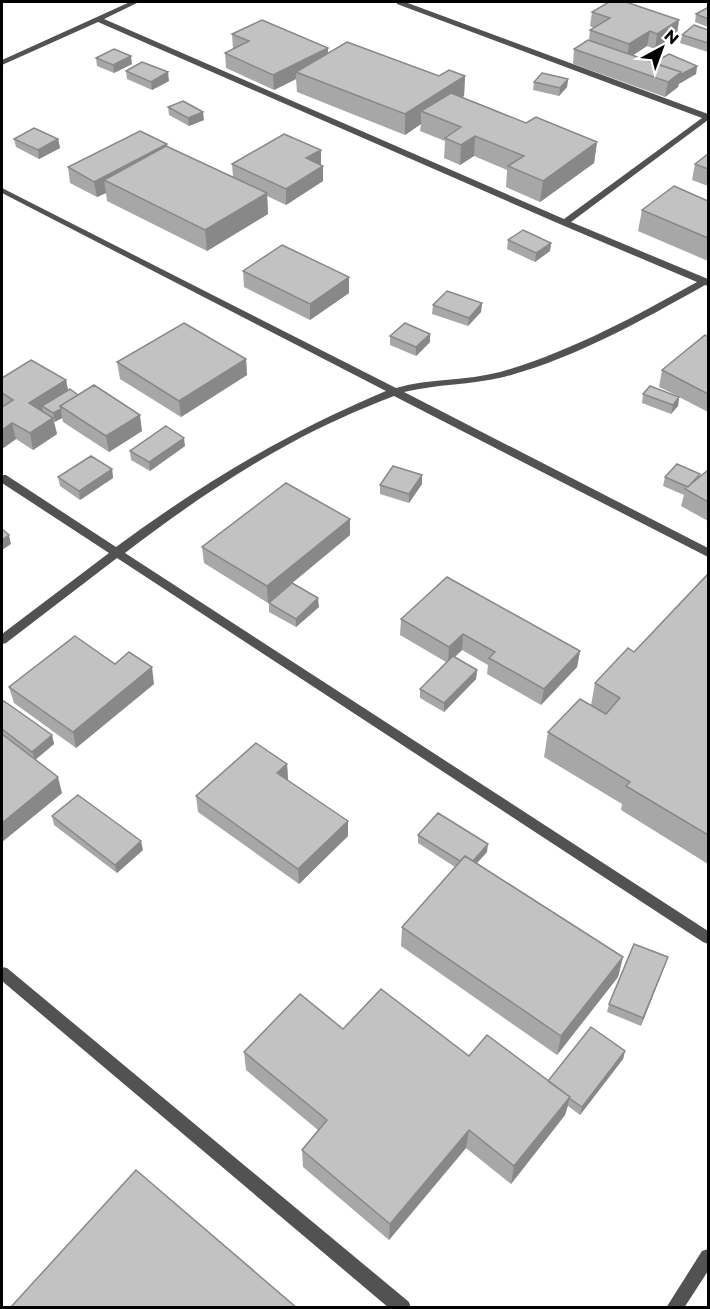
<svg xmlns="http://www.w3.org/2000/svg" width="710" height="1309" viewBox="0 0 710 1309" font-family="Montserrat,sans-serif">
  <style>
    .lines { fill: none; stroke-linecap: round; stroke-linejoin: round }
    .minor { fill: #525252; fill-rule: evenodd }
    .wall { fill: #a7a7a7 }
    .shaded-wall { fill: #888 }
    .building { fill: #c2c2c2; stroke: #888; stroke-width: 1.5 }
  </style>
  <rect width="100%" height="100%" fill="#fff"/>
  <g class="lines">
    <path class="minor" d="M130,2H139L104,19L564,219L702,118L397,4V2H405L708,114V120L571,222L708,279V286L705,285C641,321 575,358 504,377C471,385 437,384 404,392L708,548V557L394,396C358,410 323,425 289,444C232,475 177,513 125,553L708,931V944L703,942L117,558L6,643L2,644V634L109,553L2,483V475H6L116,547C203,483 286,433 386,391L2,193V188L396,388C430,378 466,381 500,372C570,352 634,317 697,282L562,225L98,22L2,65V60Z
      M2,967L7,968L409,1302L411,1308H389L2,981Z
      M708,1249V1271L684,1308H666L702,1251Z"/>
  </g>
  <path class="wall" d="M708,9V27L695,22L696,14Z
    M592,12L677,35L655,49L647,46L632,56L653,63L697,66L696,74L679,83L678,87L665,97L573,64L574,49L589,40L590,30L594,28L590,26Z
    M708,30V52L680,43L682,35Z
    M232,34L439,76H465L464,96L462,97L526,123L597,142L594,163L540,202L506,187L507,170L474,156L460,165L444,158L445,141L420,131L421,124L405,135L297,92L296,79L274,90L226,68L225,53L233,49Z
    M96,58L132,64L114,73L97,66Z
    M126,71L169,81L152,90L127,79Z
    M568,79L567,87L559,96L533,90L534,82Z
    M168,107L204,120L189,126L169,115Z
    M14,139H58L60,148L39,159L16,147Z
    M167,147L233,177L232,164L321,165L323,181L286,205L267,196L268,214L207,251L107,201L106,193L97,197L70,183L68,167Z
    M708,154V186L692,180L695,164Z
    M708,201V261L638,231L642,210Z
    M508,240L551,243L550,251L535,262L507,249Z
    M243,271L349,277V293L310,320L244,287Z
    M482,303L481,312L468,326L432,314L433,305Z
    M390,336L430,342L416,356L390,345Z
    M708,337V412L679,397L678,406L671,414L642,403L643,394L678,396L659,387L662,370Z
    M246,359L247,375L181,417L120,379L117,362Z
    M2,378L66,380L68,390L78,395L142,431L109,452L63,422L62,418L54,422L57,434L33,450L16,439L2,449Z
    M185,446L150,471L131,460L130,451Z
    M708,464V521L681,506L684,495L663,486L665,477L700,474L699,477L707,471Z
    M112,469L113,478L80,500L60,486L58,477Z
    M422,475V484L409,503L380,494V485Z
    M350,519V535L268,603L204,563L202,547Z
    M708,574V864L621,810L622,804L544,757L548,732L591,705L595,683L634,652Z
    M269,603L319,607L296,627L269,612Z
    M401,619L580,651L577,667L541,705L487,674L488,665L462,650L455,657L477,670L476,679L444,712L420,698V689L446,662L400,635Z
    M115,664L154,684L76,748L14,703L9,687Z
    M2,703L52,735L54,744L35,760L62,793L2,842Z
    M287,764L288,780L348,836L299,884L198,812L196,796Z
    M52,816L143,850L117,873L54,825Z
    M418,835L487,852L477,863L623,957L618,977L557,1055L401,946L402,927L455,867L418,843Z
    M665,965L641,1026L607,1012L609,1004Z
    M343,1029L469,1056L548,1081L625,1051L623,1059L580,1115L568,1106L565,1115L511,1184L466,1148L389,1240L303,1167L302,1150L318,1130L246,1070L244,1052Z"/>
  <path class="shaded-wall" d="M679,20L677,35L655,49L657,34Z
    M650,31L647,46L627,59L629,44Z
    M328,48V63L296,72V79L274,90L273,75Z
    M131,56L132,64L114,73L113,65Z
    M697,66L696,74L679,84L680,75Z
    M168,72L169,81L152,90L151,82Z
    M681,72L678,87L665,97L668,82Z
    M465,76L464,96L434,116L421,111V124L405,135V114Z
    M568,79L567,87L559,96L560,88Z
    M203,112L204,120L189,126L188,118Z
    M475,136L474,156L460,165L461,145Z
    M58,139L60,148L39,159L38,150Z
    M597,142L594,163L540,202L543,181Z
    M167,144L168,160L104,180L106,193L97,197L94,182Z
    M321,150V165L306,158Z
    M323,166V181L286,205V189Z
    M267,193L268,214L207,251L205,230Z
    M551,243L550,251L535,262L536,253Z
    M349,277V293L310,320V304Z
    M482,303L481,312L468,326L469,318Z
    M430,334V342L416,356V347Z
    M246,359L247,375L181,417L179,401Z
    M66,380L69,396L42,406L43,413L29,403Z
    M679,397L678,406L671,414L673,405Z
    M61,409L62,418L55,422L53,413Z
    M140,415L142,431L109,452L106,436Z
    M53,418L57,434L33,450L30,433Z
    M12,423L16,439L2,449V430Z
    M184,438L185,446L150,471L149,462Z
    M112,469L113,478L80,500L79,491Z
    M422,475V484L409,503V494Z
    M350,519V535L268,603L267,586Z
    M9,535L11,544L2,550V540Z
    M318,598L319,607L296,627V619Z
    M463,634L462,650L448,663L449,647Z
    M580,651L577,667L541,705L544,689Z
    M152,667L154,684L76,748L73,732Z
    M477,670L476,679L444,712V703Z
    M52,735L54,744L35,760L32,752Z
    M287,764L288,780L277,773Z
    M58,777L62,793L2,842V823Z
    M348,821V836L299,884L298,869Z
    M141,841L143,850L117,873L115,865Z
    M488,844L487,852L467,874L468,866Z
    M623,957L618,977L557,1055L561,1036Z
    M668,957L665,965L641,1026L643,1018Z
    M625,1051L623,1059L580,1115L582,1107Z
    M570,1097L565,1115L511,1184L514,1166Z
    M469,1130L466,1148L389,1240L390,1224Z"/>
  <path class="building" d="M609,2H626L679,20L657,34L650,31L629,44L590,30L610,18L592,12Z
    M707,8L708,9V19L696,14Z
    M262,20L328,48L273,75L225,53L249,41L232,34Z
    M694,25L708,30V43L682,35Z
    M588,40L681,72L668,82L574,49Z
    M347,42L439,76L449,70L465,76L405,114L296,72Z
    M114,49L131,56L113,65L96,58Z
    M669,54L697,66L680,75L681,72L653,63Z
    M142,62L168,72L151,82L126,71Z
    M542,73L568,79L560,88L534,82Z
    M451,93L526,123L536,117L597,142L543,181L508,166L524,156L475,136L461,145L445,138L461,127L421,111Z
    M183,101L203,112L188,118L168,107Z
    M34,128L58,139L38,150L14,139Z
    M140,131L167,144L94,182L68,167Z
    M284,134L321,150L306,158L323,166L286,189L232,164Z
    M166,146L267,193L205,230L104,180Z
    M708,154V169L695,164Z
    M674,186L708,201V238L642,210Z
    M523,230L551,243L536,253L508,240Z
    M282,245L349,277L310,304L243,271Z
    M447,291L482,303L469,318L433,305Z
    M184,323L246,359L179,401L117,362Z
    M405,323L430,334L416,347L390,336Z
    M705,335L708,337V394L662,370Z
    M31,360L66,380L29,403L53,418L30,433L12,423L2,430V407L13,400L2,393V378Z
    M94,385L140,415L106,436L60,406Z
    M650,386L679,397L673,405L643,394Z
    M70,389L78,395L60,406L61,409L53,413L42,406Z
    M166,426L184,438L149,462L130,451Z
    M91,456L112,469L79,491L58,477Z
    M677,464L700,474L688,487L665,477Z
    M393,466L422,475L409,494L380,485Z
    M708,470V502L685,489Z
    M286,483L350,519L267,586L202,547Z
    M2,529L9,535L2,540Z
    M708,574V835L626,786L630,782L548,732L580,699L606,714L620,698L595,683L628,648L634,652Z
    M447,577L580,651L544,689L489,658L495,652L463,634L449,647L401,619Z
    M292,583L318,598L296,619L269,603Z
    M75,636L115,664L129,652L152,667L73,732L9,687Z
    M453,656L477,670L444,703L420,689Z
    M4,701L52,735L32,752L2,729V703Z
    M2,734L58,777L2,823Z
    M256,743L287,764L277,773L348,821L298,869L196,796Z
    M78,795L141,841L115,865L52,816Z
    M438,813L488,844L473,861L465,856L460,861L418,835Z
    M465,856L623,957L561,1036L402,927Z
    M634,944L668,957L643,1018L609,1004Z
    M381,989L469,1056L487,1035L570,1097L514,1166L469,1130L390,1224L302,1150L327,1120L244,1052L300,994L343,1029Z
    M591,1027L625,1051L582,1107L569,1098L570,1097L548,1081Z
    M136,1170L297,1308H10Z"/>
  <rect width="710" height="1309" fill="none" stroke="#000000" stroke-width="6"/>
  <g transform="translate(662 48) rotate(41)" stroke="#ffffff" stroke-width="4.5" paint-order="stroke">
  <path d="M0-4.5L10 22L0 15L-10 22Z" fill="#000000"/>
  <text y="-9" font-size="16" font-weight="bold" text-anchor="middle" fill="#000000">N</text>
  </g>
</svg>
